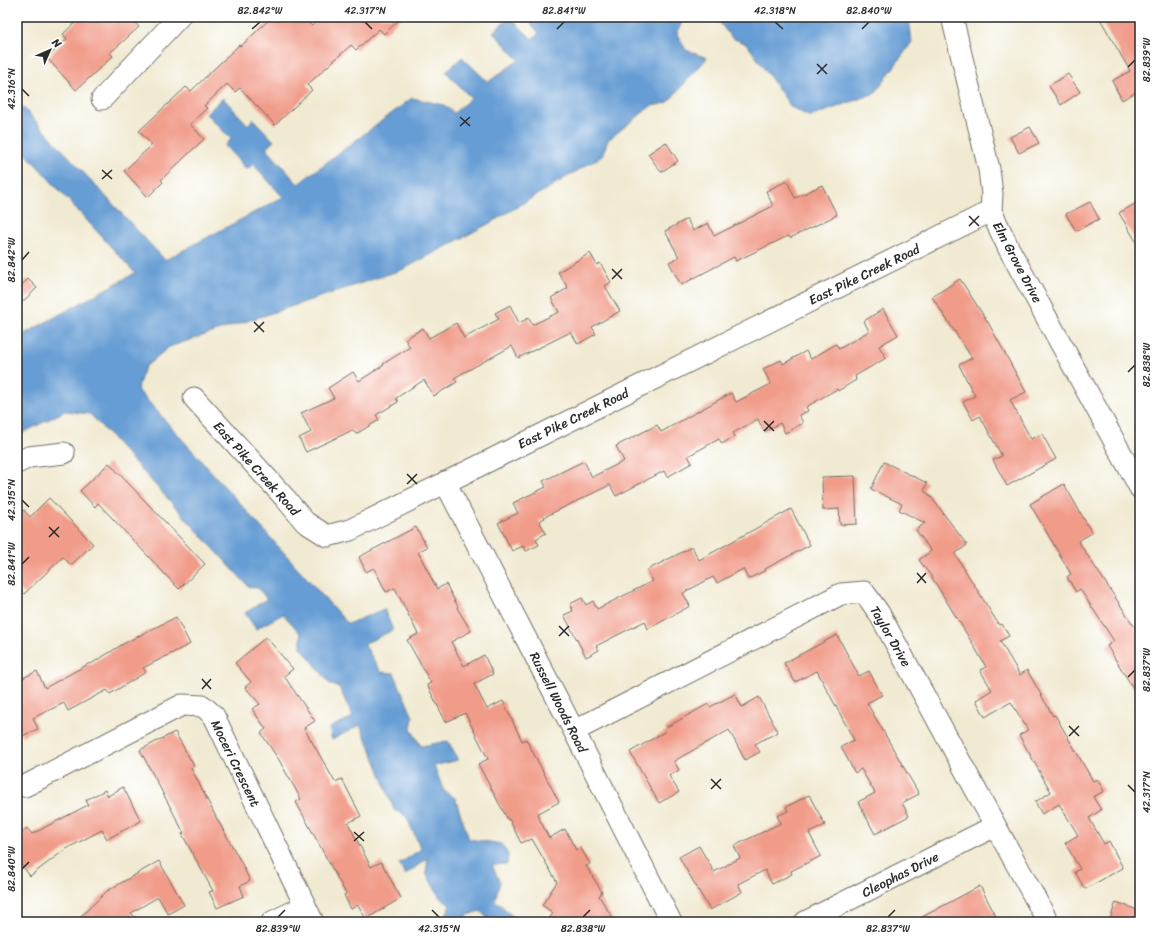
<svg xmlns="http://www.w3.org/2000/svg" width="1157" height="939" viewBox="0 0 1157 939" font-family="Sriracha,sans-serif">
  <style>
    .water { fill: #669dd4; stroke: #486480 }
    .building { fill: #f19b89 }
    .lines { fill: none; stroke-linecap: round; stroke-linejoin: round }
    .minor-casing { stroke: #706e65; stroke-width: 23 }
    .minor { stroke: #fff; stroke-width: 21 }
    .ticks { fill: none; stroke: #2b2b2b; stroke-width: 1.5 }
    .labels { text-anchor: middle; stroke-width: 3; stroke-linejoin: round; paint-order: stroke }
    .street-label { font-size: 13px; fill: #2b2b2b; stroke: #fff }
    .neatline { fill: none; stroke: #2b2b2b; stroke-width: 1.5 }
    .ticks-label { font-size: 10px; text-anchor: middle; fill: #2b2b2b }
  </style>
  <rect width="100%" height="100%" fill="#fff"/>
  <filter id="ink" filterUnits="userSpaceOnUse"><feTurbulence type="fractalNoise" baseFrequency=".025" numOctaves="2"/><feDisplacementMap in="SourceGraphic" scale="8" xChannelSelector="R" yChannelSelector="G"/><feConvolveMatrix kernelMatrix="1 2 1 2 8 2 1 2 1" color-interpolation-filters="sRGB"/></filter>
  <filter id="wash" filterUnits="userSpaceOnUse"><feTurbulence type="fractalNoise" baseFrequency=".012" numOctaves="4" result="noise"/><feDisplacementMap in="SourceGraphic" scale="16" xChannelSelector="R" yChannelSelector="G"/><feGaussianBlur stdDeviation="0.9" result="paint"/><feColorMatrix in="noise" values="0 0 0 0 0 0 0 0 0 0 0 0 0 0 0 0 0 1.4 0 .05"/><feComposite in="paint" operator="in"/></filter>
  <g filter="url(#wash)">
    <rect width="100%" height="100%" fill="#f1ead2"/>
    <path class="water" d="M510,17L532,39L539,33L525,17H684L677,34L686,50L707,58L667,103L651,106L608,140L602,156L490,223L404,269L169,347L145,367L137,389L348,624L384,609L393,630L364,644L381,672L394,673L413,717L411,729L421,746L448,741L458,760L434,766L444,791L455,798L469,839L502,844L508,855L507,864L492,865L500,882L495,900L519,922H491L480,911L468,915L465,922H443L450,905L440,898L426,873L428,858L405,875L399,864L421,849L406,816L394,810L378,766L360,725L332,740L329,728L353,717L339,687L331,685L301,647V634L283,614L256,629L245,613L267,599L258,588L249,587L90,414L65,411L17,436V338L135,273L17,144V101L165,260L283,197L253,164L247,170L225,146L231,139L206,114L223,98L248,125L253,119L274,141L266,148L298,184L412,98L444,105L454,113L471,98L446,72L462,57L488,82L519,60L493,32Z
      M715,17H909L912,42L875,93L810,117L791,107L747,44L732,38Z"/>
    <g id="blocks">
      <path class="building" d="M81,17H130L139,27L110,53L113,56L76,90L47,58L67,39L63,34Z
        M272,17H303L312,26L321,17H402L384,34L379,29L356,50L351,45L307,85L312,90L275,125L240,88L235,92L227,84L204,106L207,108L190,124L204,139L161,180L163,182L148,197L124,171L152,145L139,131L186,87L191,91L239,45L241,46Z
        M1099,17H1140V90L1122,100L1112,81L1130,71Z
        M1068,74L1080,92L1061,105L1049,86Z
        M1030,127L1039,143L1019,153L1010,137Z
        M666,142L678,161L661,172L648,154Z
        M787,181L795,198L822,185L837,215L790,238L788,236L736,261L734,257L681,285L669,262L679,257L665,231L687,219L693,231L708,223L714,236L773,206L766,191Z
        M1140,201V248L1119,213Z
        M1090,202L1099,219L1076,231L1066,214Z
        M590,253L597,265L600,263L611,282L605,286L620,311L592,327L596,334L578,344L571,332L518,358L512,346L454,378L457,382L434,396L424,380L396,398L398,402L376,415L379,420L356,434L353,430L306,452L299,438L311,432L301,413L334,398L328,388L353,372L359,381L384,365L383,364L410,347L405,339L423,328L429,338L456,323L464,338L499,319L495,313L510,305L519,323L529,318L532,325L559,312L551,298L568,288L558,272Z
        M28,279L37,288L17,307V289Z
        M960,279L989,324L1026,392L1010,400L1031,439L1042,434L1056,459L1007,486L993,460L1002,456L980,416L973,420L963,402L975,396L959,365L972,358L932,297Z
        M883,309L898,335L879,346L886,358L855,376L856,380L838,391L837,389L806,407L808,411L799,415L803,423L785,433L780,423L764,432L758,419L733,433L735,436L722,444L719,439L688,456L692,463L667,477L664,471L616,496L610,485L544,517L545,518L539,521L546,533L536,539L539,545L526,551L523,546L512,551L498,523L518,513L513,503L546,487L543,481L584,461L592,477L624,461L616,446L657,425L661,432L731,393L736,402L771,384L763,369L781,360L783,364L806,351L811,359L836,344L839,349L869,331L864,321Z
        M884,462L927,483L924,491L929,494L967,545L955,554L999,625L1002,624L1009,636L1000,641L1020,675L1027,670L1053,716L1055,715L1093,781L1097,779L1104,791L1093,797L1101,810L1089,818L1104,844L1109,841L1123,868L1085,889L1075,872L1080,869L1065,843L1078,835L1059,804L1042,814L1035,802L1051,792L1019,735L1028,730L1011,702L985,717L976,700L992,690L980,670L986,667L971,641L931,576L919,560L931,551L916,530L925,523L899,510L902,504L871,489Z
        M109,463L205,564L179,589L98,503L95,507L80,491Z
        M855,476L857,524L840,525L839,509L823,510L822,477Z
        M1064,484L1092,533L1078,541L1140,635V699L1107,646L1114,641L1080,589L1076,592L1067,577L1071,574L1030,504Z
        M49,498L93,544L71,565L63,557L24,594L17,586V517L24,510L30,517Z
        M791,509L810,545L765,569L766,570L748,579L743,569L717,583L713,577L683,593L690,606L648,629L645,621L596,646L599,650L586,657L564,615L573,611L570,604L582,598L586,605L593,601L597,609L653,581L647,570L692,547L699,560Z
        M416,527L427,547L418,552L437,589L446,584L458,607L457,608L471,631L451,642L464,666L484,655L493,674L474,684L487,709L503,701L522,741L526,739L559,802L537,814L549,838L565,829L576,850L580,847L590,864L586,866L602,892L599,896L615,922H547L553,913L542,905L557,882L532,839L527,841V840L521,843L509,819L508,820L478,764L488,759L465,713L446,722L427,685L431,683L407,640L418,634L395,588L386,592L374,568L366,572L359,557Z
        M176,617L190,644L143,668L146,672L110,694L107,690L68,711L64,703L33,718L38,729L22,736L17,725V681L37,671L45,688L90,663L91,664L123,644Z
        M837,635L859,676L869,671L882,695L867,703L919,794L902,803L909,816L875,834L858,802L875,793L861,769L855,773L841,747L854,740L817,671L795,682L784,663Z
        M266,637L293,669L284,676L315,721L304,728L335,782L342,779L361,816L348,823L371,867L381,862L401,898L366,919L358,905L351,909L344,895L346,894L296,802L301,799L279,760L261,733L266,729L252,709L260,704L245,687L251,682L235,663Z
        M735,694L742,707L759,697L778,732L755,744L760,752L745,760L729,730L674,761L679,770L669,776L679,792L659,803L630,752L666,731L665,728L708,704L710,707Z
        M175,732L194,766L191,768L216,817L241,862L250,881L240,886L244,896L217,908L209,892L213,891L182,834L184,833L140,750Z
        M123,787L141,821L107,839L102,830L66,849L30,876L17,859V836L27,828L32,834L88,805L86,800L105,790L108,796Z
        M809,795L825,825L809,833L821,856L791,871L792,874L772,884L765,870L738,884L742,892L710,910L679,857L699,846L714,872L740,858L734,846L781,823L777,816L788,811L786,807Z
        M159,861L184,905L168,914L158,897L131,913L140,922H75L107,891Z
        M980,886L999,922H913Z
        M1116,902L1140,911V922H1109Z"/>
    </g>
  </g>
  <g filter="url(#ink)">
    <use href="#blocks" fill-opacity="0" stroke="#706e65" stroke-width="1"/>
    <g class="lines">
      <defs>
        <path id="minor" d="M952,17L989,169L992,194L991,211L1009,249L1140,488
          M102,99L179,17
          M194,398L285,498L305,522L327,536L350,530L991,211
          M17,463L29,457L64,453
          M445,482L574,731L671,922
          M574,731L841,594L864,592L879,613L1048,922
          M17,785L25,786L182,705L203,706L214,716L313,922
          M272,922L305,906
          M805,922L995,826"/>
      </defs>
      <use href="#minor" class="minor-casing"/>
      <use href="#minor" class="minor"/>
    </g>
  </g>
  <path class="ticks" d="M365,22L372,29M775,22L783,29M252,29L260,22M557,29L564,22M862,29L869,22M817,64L827,74M1128,67L1135,60M817,74L827,64M22,89L29,96M460,117L470,126M460,126L470,117M102,170L112,179M102,179L112,170M969,216L979,226M969,226L979,216M22,260L29,252M612,269L622,279M612,279L622,269M254,322L264,332M254,332L264,322M1128,372L1135,365M764,421L774,431M764,431L774,421M407,474L417,484M407,484L417,474M22,500L29,507M49,527L59,537M49,537L59,527M22,564L29,557M917,573L926,583M917,583L926,573M559,626L569,636M559,636L569,626M1128,677L1135,670M202,679L211,689M202,689L211,679M1069,726L1079,736M1069,736L1079,726M711,779L721,789M1128,785L1135,792M711,789L721,779M354,832L364,841M354,841L364,832M22,869L29,862M432,910L439,917M278,917L285,910M583,917L590,910M888,917L895,910"/>
  <g class="labels">
    <g class="street-label">
      <text transform="translate(1018 262) rotate(62)" y="5">Elm Grove Drive</text>
      <text transform="translate(864 274) rotate(-26)" y="5">East Pike Creek Road</text>
      <text transform="translate(573 418) rotate(-26)" y="5">East Pike Creek Road</text>
      <text transform="translate(257 468) rotate(48)" y="5">East Pike Creek Road</text>
      <text transform="translate(891 636) rotate(60)" y="5">Taylor Drive</text>
      <text transform="translate(559 702) rotate(63)" y="5">Russell Woods Road</text>
      <text transform="translate(236 763) rotate(64)" y="5">Moceri Crescent</text>
      <text transform="translate(900 874) rotate(-27)" y="5">Cleophas Drive</text>
    </g>
  </g>
  <rect width="1157" height="939" fill="none" stroke="#fff" stroke-width="44"/>
  <g transform="translate(50 50) rotate(45)" stroke="#ffffff" stroke-width="3" paint-order="stroke">
  <path d="M0-3L7 15L0 10L-7 15Z" fill="#2b2b2b"/>
  <text y="-6" font-size="11" font-weight="bold" text-anchor="middle" fill="#2b2b2b">N</text>
  </g>
  <rect x="22" y="22" width="1113" height="895" class="neatline"/>
  <g class="ticks-label">
    <text x="260" y="14">82.842°W</text>
    <text x="365" y="14">42.317°N</text>
    <text x="564" y="14">82.841°W</text>
    <text x="775" y="14">42.318°N</text>
    <text x="869" y="14">82.840°W</text>
    <text transform="translate(1146 60) rotate(-90)" y="4">82.839°W</text>
    <text transform="translate(11 89) rotate(-90)" y="4">42.316°N</text>
    <text transform="translate(11 260) rotate(-90)" y="4">82.842°W</text>
    <text transform="translate(1146 365) rotate(-90)" y="4">82.838°W</text>
    <text transform="translate(11 500) rotate(-90)" y="4">42.315°N</text>
    <text transform="translate(11 564) rotate(-90)" y="4">82.841°W</text>
    <text transform="translate(1146 670) rotate(-90)" y="4">82.837°W</text>
    <text transform="translate(1146 792) rotate(-90)" y="4">42.317°N</text>
    <text transform="translate(11 869) rotate(-90)" y="4">82.840°W</text>
    <text x="278" y="932">82.839°W</text>
    <text x="439" y="932">42.315°N</text>
    <text x="583" y="932">82.838°W</text>
    <text x="888" y="932">82.837°W</text>
  </g>
</svg>
